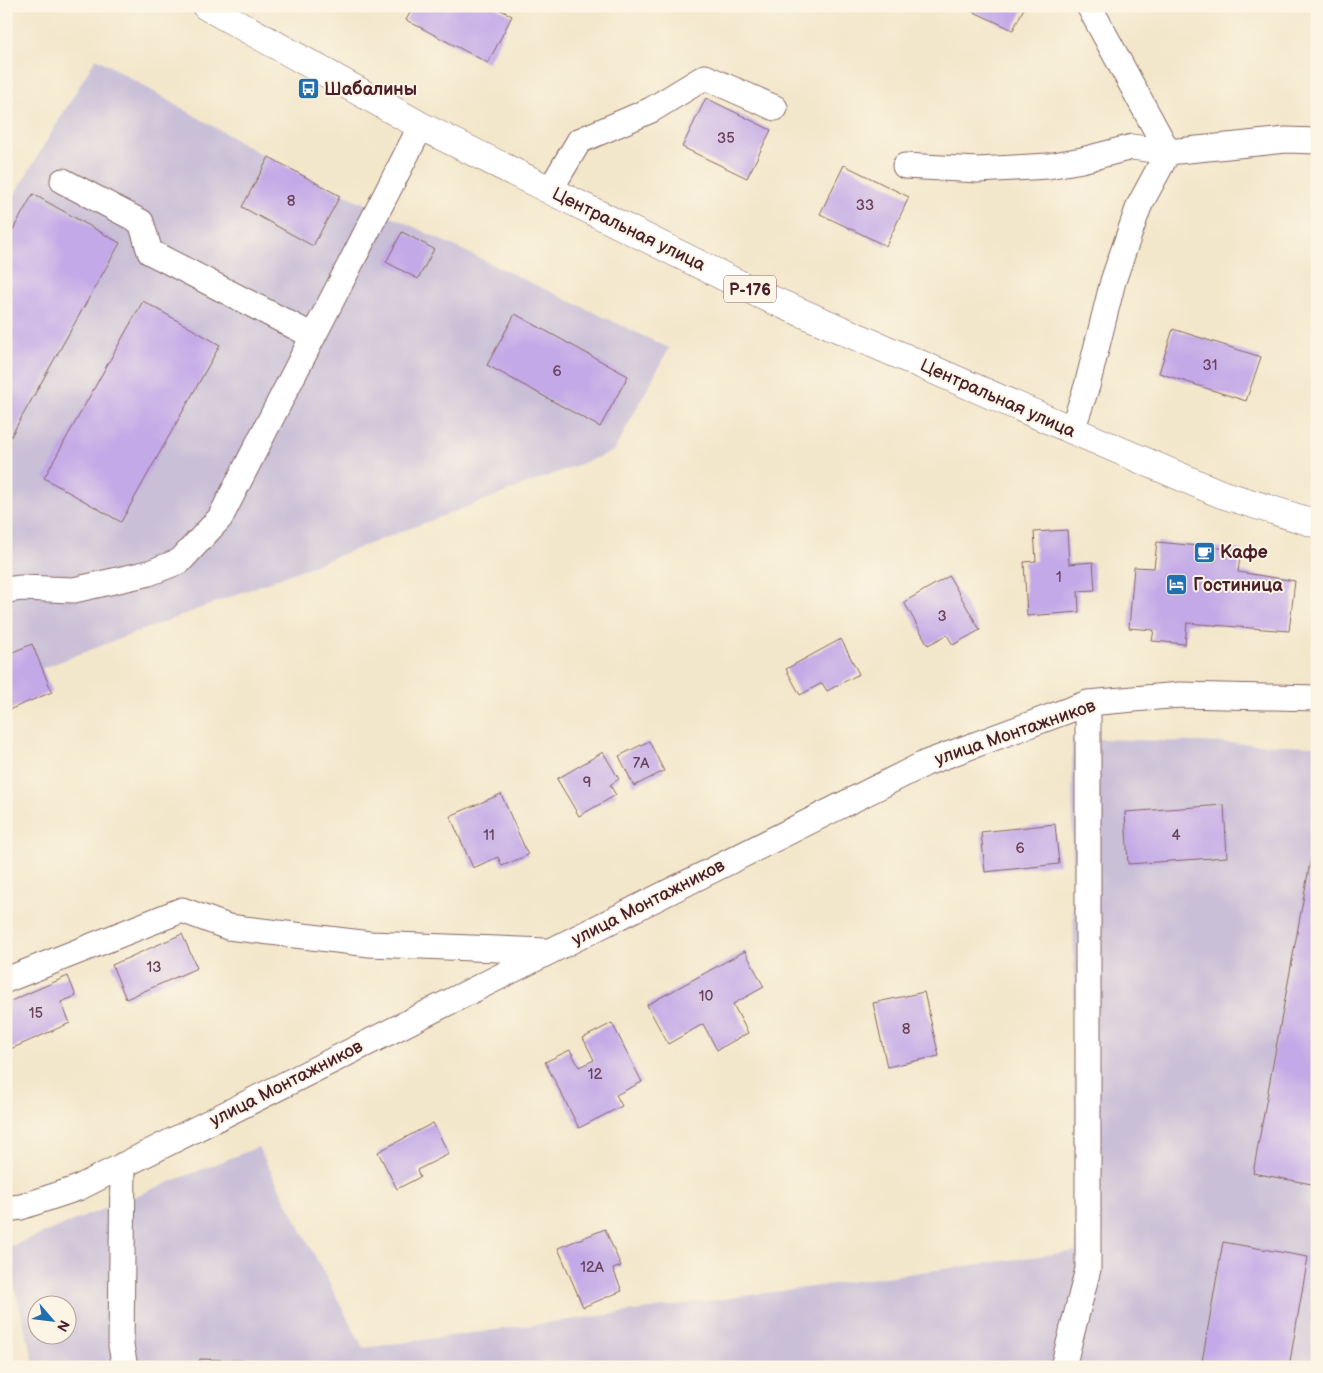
<svg xmlns="http://www.w3.org/2000/svg" width="1323" height="1373" viewBox="0 0 1323 1373" font-family="'Balsamiq Sans',sans-serif">
  <style>
    .industrial { fill: #c9bfd7; fill-rule: evenodd }
    .building { fill: #c3a9e7 }
    .lines { fill: none; stroke-linecap: round; stroke-linejoin: round }
    .minor-casing { stroke: #856563; stroke-width: 27 }
    .highway-casing { stroke: #856563; stroke-width: 29 }
    .minor { stroke: #fff; stroke-width: 25 }
    .highway { stroke: #fff; stroke-width: 28 }
    .labels { text-anchor: middle; stroke-width: 4; stroke-linejoin: round; paint-order: stroke }
    .number-label { font-size: 15px; fill: #68425a }
    .shield { fill: #fcf5e5; stroke: #7f5f63; stroke-width: 1 }
    .shield-label { font-size: 16px; font-weight: bold; fill: #4a1f2b }
    .poi-label { font-size: 18px; font-weight: bold; fill: #4a1f2b; stroke: #fcf5e5; text-anchor: start }
    .street-label { font-size: 18px; fill: #4a1f2b; stroke: #fcf5e5 }
  </style>
  <rect width="100%" height="100%" fill="#fcf5e5"/>
  <filter id="ink" filterUnits="userSpaceOnUse"><feTurbulence type="fractalNoise" baseFrequency=".02" numOctaves="2"/><feDisplacementMap in="SourceGraphic" scale="10" xChannelSelector="R" yChannelSelector="G"/><feConvolveMatrix kernelMatrix="1 2 1 2 8 2 1 2 1" color-interpolation-filters="sRGB"/></filter>
  <filter id="wash" filterUnits="userSpaceOnUse"><feTurbulence type="fractalNoise" baseFrequency=".0096" numOctaves="4" result="noise"/><feDisplacementMap in="SourceGraphic" scale="20" xChannelSelector="R" yChannelSelector="G"/><feGaussianBlur stdDeviation="1.12" result="paint"/><feColorMatrix in="noise" values="0 0 0 0 0 0 0 0 0 0 0 0 0 0 0 0 0 1.4 0 .05"/><feComposite in="paint" operator="in"/></filter>
  <g filter="url(#wash)">
    <rect width="100%" height="100%" fill="#f3e7cb"/>
    <path class="industrial" d="M96,58L264,156L669,348L614,451L6,682V209Z
      M1072,738L1317,746V1367H35L6,1254V1248L258,1147L363,1348L1076,1251ZM38,1306H68V1336H38Z"/>
    <g id="blocks">
      <path class="building" d="M414,6H494L512,16L488,63L406,20Z
        M961,6H1025L1013,30Z
        M706,98L771,130L747,178L682,147Z
        M269,157L340,196L313,246L242,207Z
        M844,165L909,197L886,246L820,214Z
        M33,194L120,243L6,445V242Z
        M402,232L434,249L418,279L386,262Z
        M143,301L220,345L121,522L44,478Z
        M515,314L628,376L600,427L487,365Z
        M1173,329L1261,357L1246,401L1159,373Z
        M1067,530L1069,564L1093,562L1095,590L1078,591L1079,612L1027,616L1024,562L1036,561L1034,532Z
        M1157,542L1241,550L1238,572L1295,581L1289,631L1187,623L1185,644L1152,641L1154,630L1129,628L1134,567L1154,568Z
        M949,576L980,630L953,645L947,635L928,645L904,602Z
        M841,639L859,674L827,691L822,683L800,695L786,669Z
        M32,644L52,692L6,711V655Z
        M649,741L664,771L634,786L619,756Z
        M603,752L619,779L610,785L616,795L579,816L557,779Z
        M501,794L528,855L502,866L498,857L473,868L450,816Z
        M1224,805L1227,857L1128,864L1125,812Z
        M1055,824L1059,864L985,872L981,832Z
        M1316,830L1317,831V1185L1253,1173Z
        M182,934L197,968L126,999L112,965Z
        M745,951L764,987L733,1004L748,1033L717,1050L703,1024L668,1044L647,1005Z
        M68,976L76,996L61,1002L70,1023L6,1051V1003Z
        M924,992L939,1056L887,1067L873,1003Z
        M612,1023L642,1082L616,1095L622,1106L579,1128L545,1062L570,1050L579,1067L594,1060L583,1038Z
        M433,1123L449,1154L417,1170L420,1177L397,1189L378,1152Z
        M605,1229L621,1266L613,1269L622,1291L583,1307L558,1248Z
        M1223,1242L1308,1257L1289,1367H1201Z
        M200,1359L383,1365V1367H199Z"/>
    </g>
  </g>
  <g filter="url(#ink)">
    <use href="#blocks" fill-opacity="0" stroke="#856563" stroke-width="1"/>
    <g class="lines">
      <defs>
        <path id="minor" d="M1089,6L1168,152L1286,140L1317,141
          M905,166L978,170L1014,168L1048,166L1082,160L1132,147L1168,152L1139,206L1113,281L1087,386L1072,430
          M63,181L141,222L150,252L313,336
          M550,190L579,141L651,110L705,77L775,108
          M6,590L21,588L74,590L149,573L180,561L220,518L421,126
          M6,980L182,910L228,927L370,944L546,951
          M123,1165L121,1346L125,1367
          M6,1209L21,1207L78,1188L926,763L1088,703L1180,695L1317,698
          M1063,1367L1088,1269V703"/>
        <path id="highway" d="M206,6L421,126L761,295L1072,430L1221,494L1317,524"/>
      </defs>
      <use href="#minor" class="minor-casing"/>
      <use href="#highway" class="highway-casing"/>
      <use href="#minor" class="minor"/>
      <use href="#highway" class="highway"/>
    </g>
  </g>
  <defs>
    <symbol id="bus-square" viewBox="-11 -11 22 22"><rect x="-9" y="-9" width="18" height="18" rx="4" fill="#1f6fb2" stroke="#fcf5e5"/><path d="M-5-6H5V4H4V6H2V4H-2V6H-4V4H-5ZM-3.5-4V0h7V-4ZM-3.5 1.2v1.5H-2V1.2ZM2 1.2v1.5H3.5V1.2Z" fill="#fff"/></symbol>
    <symbol id="cafe-square" viewBox="-11 -11 22 22"><rect x="-9" y="-9" width="18" height="18" rx="4" fill="#1f6fb2" stroke="#fcf5e5"/><path d="M-5.5-4.5H6V0H3Q3 3.5 0 3.5H-2.5Q-5.5 3.5-5.5 0ZM3-3.2v2h1.7v-2ZM-6 4.5H4V6H-6Z" fill="#fff"/></symbol>
    <symbol id="hotel-square" viewBox="-11 -11 22 22"><rect x="-9" y="-9" width="18" height="18" rx="4" fill="#1f6fb2" stroke="#fcf5e5"/><path d="M-6-4.5h1.5V1H6V5H4.5V3h-9V5H-6ZM-4 0a1.8 1.8 0 1 1 3.6 0ZM.5 0V-2.5h3Q6-2.5 6 0Z" fill="#fff"/></symbol>
  </defs>
  <g fill-rule="evenodd">
    <use href="#bus-square" x="296" y="76" width="25" height="25"/>
    <use href="#cafe-square" x="1192" y="540" width="25" height="25"/>
    <use href="#hotel-square" x="1164" y="572" width="25" height="25"/>
  </g>
  <g class="labels">
    <g class="number-label">
      <text x="726" y="143">35</text>
      <text x="291" y="206">8</text>
      <text x="865" y="210">33</text>
      <text x="1210" y="370">31</text>
      <text x="557" y="376">6</text>
      <text x="1059" y="582">1</text>
      <text x="942" y="621">3</text>
      <text x="641" y="768">7А</text>
      <text x="587" y="787">9</text>
      <text x="489" y="840">11</text>
      <text x="1176" y="840">4</text>
      <text x="1020" y="853">6</text>
      <text x="154" y="972">13</text>
      <text x="706" y="1001">10</text>
      <text x="36" y="1018">15</text>
      <text x="906" y="1034">8</text>
      <text x="595" y="1079">12</text>
      <text x="592" y="1272">12А</text>
    </g>
    <rect class="shield" x="724" y="275.5" width="52" height="27" rx="4"/>
    <g class="shield-label">
      <text x="750" y="295">Р-176</text>
    </g>
    <g class="poi-label">
      <text x="324" y="95">Шабалины</text>
      <text x="1220" y="558">Кафе</text>
      <text x="1193" y="591">Гостиница</text>
    </g>
    <g class="street-label">
      <text transform="translate(629 229) rotate(26)" y="6">Центральная улица</text>
      <text transform="translate(998 398) rotate(24)" y="6">Центральная улица</text>
      <text transform="translate(1015 732) rotate(-19)" y="6">улица Монтажников</text>
      <text transform="translate(648 902) rotate(-27)" y="6">улица Монтажников</text>
      <text transform="translate(286 1083) rotate(-27)" y="6">улица Монтажников</text>
    </g>
  </g>
  <rect width="1323" height="1373" fill="none" stroke="#fcf5e5" stroke-width="25"/>
  <g transform="translate(52 1320) rotate(118)"><circle r="24" fill="#fcf5e5" stroke="#b59f9b"/>
  <path d="M0-4L9 19L0 12L-9 19Z" fill="#1f6fb2"/>
  <text y="-8" font-size="14" font-weight="bold" text-anchor="middle" fill="#4a1f2b">N</text>
  </g>
</svg>
